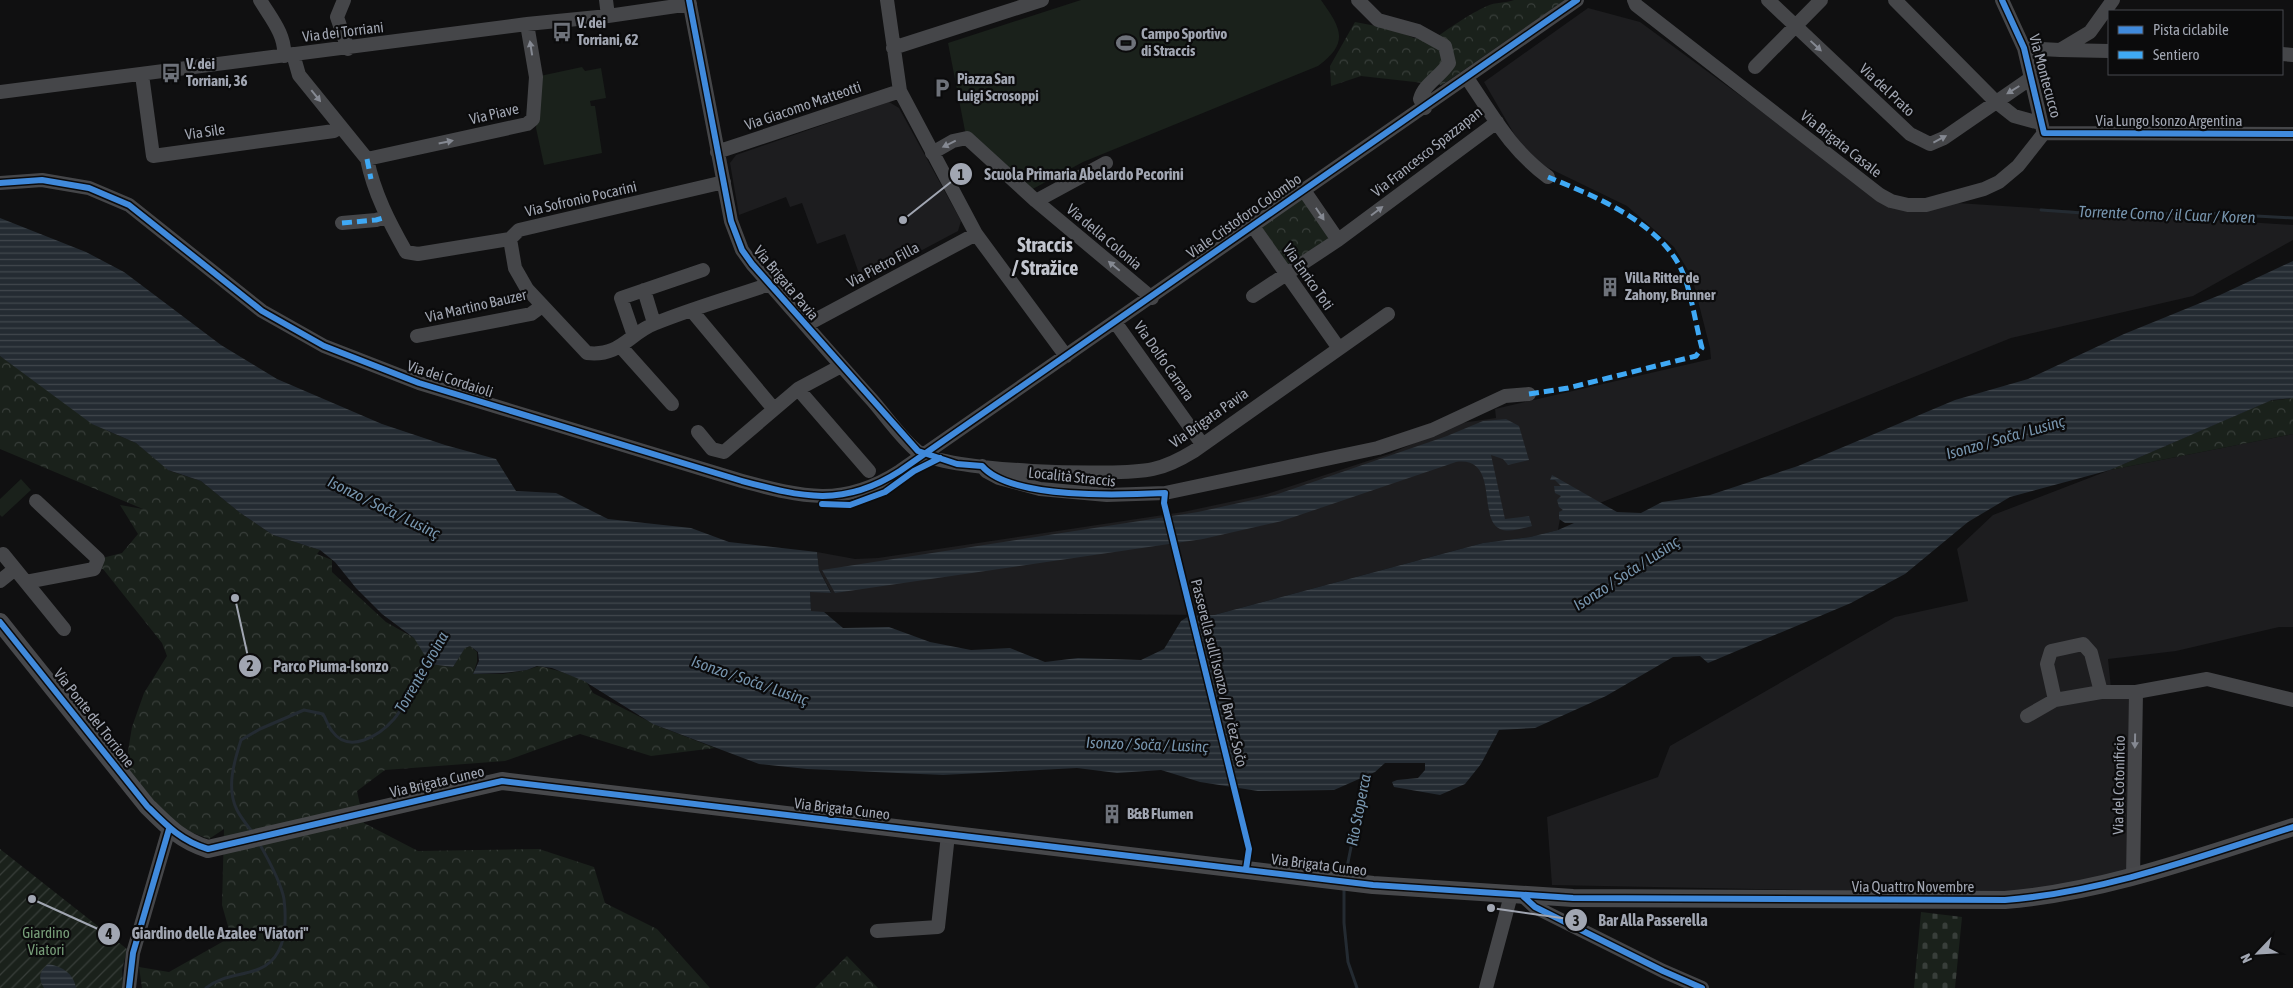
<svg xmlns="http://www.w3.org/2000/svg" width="2293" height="988" viewBox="0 0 2293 988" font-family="'Asap Condensed',sans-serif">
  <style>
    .built { fill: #1d1d1f }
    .forest { fill: url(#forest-crowns) }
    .cemetery { fill: url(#cemetery-stones) }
    .garden { fill: url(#garden-furrows) }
    .pitch { fill: #1a211b }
    .water { fill: url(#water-rules) }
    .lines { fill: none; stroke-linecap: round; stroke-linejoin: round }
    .stream { stroke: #242b32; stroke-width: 3 }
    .minor { stroke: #454649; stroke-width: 14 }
    .major { stroke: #47484b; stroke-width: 18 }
    .quiet { stroke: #3fa9f5; stroke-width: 5; stroke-dasharray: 10 5; stroke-linecap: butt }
    .cycleway-casing { stroke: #0b0b0c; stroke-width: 9 }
    .cycleway { stroke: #408adc; stroke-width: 6 }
    .oneway { fill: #858992 }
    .labels { text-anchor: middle; stroke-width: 4.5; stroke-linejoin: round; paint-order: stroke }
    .poi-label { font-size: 15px; font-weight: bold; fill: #a1a6b2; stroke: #0b0b0c; text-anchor: start }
    .street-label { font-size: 15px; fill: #a1a6b2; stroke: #0b0b0c }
    .park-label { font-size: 15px; fill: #779e79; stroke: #0b0b0c }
    .water-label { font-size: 16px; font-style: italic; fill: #7795ae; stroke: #0b0b0c }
    .district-label { font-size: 20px; font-weight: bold; fill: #c2c5ce; stroke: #0b0b0c }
    .leader { fill: none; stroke: #a1a6b2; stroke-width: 2 }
    .callout-dot { fill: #a1a6b2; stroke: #0b0b0c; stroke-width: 2 }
    .mark-label { font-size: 15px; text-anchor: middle; font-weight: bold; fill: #111 }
    .callout-label { font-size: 16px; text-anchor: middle; font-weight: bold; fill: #a1a6b2; stroke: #0b0b0c; stroke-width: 4.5; stroke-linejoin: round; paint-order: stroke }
  </style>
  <defs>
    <pattern id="forest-crowns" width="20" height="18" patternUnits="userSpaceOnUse" patternTransform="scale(1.25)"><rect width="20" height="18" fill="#1a211b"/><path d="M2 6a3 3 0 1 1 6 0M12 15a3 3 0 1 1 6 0" fill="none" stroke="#383e3a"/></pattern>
    <pattern id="cemetery-stones" width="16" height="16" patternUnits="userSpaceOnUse" patternTransform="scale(1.25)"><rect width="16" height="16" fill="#1a211b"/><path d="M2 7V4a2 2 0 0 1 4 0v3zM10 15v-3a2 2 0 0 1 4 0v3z" fill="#383e3a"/></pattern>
    <pattern id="garden-furrows" width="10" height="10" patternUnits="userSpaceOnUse" patternTransform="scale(1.25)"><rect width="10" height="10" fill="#1a211b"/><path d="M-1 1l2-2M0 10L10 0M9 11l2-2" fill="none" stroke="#383e3a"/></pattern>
    <pattern id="water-rules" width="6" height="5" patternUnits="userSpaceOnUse" patternTransform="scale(1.25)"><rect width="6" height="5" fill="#242b32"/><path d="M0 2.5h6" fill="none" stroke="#41474d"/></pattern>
  </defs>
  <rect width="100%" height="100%" fill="#101011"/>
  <path class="built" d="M1588,8L1640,22L1880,198L2293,225V240L2193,296L2011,338L1560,519L1558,530L1530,537L1483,543L1214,615L811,612L810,592H831L819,570L817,552L855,559L878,558L1183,512L1267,494L1389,454L1461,423L1496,418L1495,409L1711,359L1710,348L1692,277L1674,247L1627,206L1528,158L1484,82Z
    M889,102L899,108L961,221L958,231L862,282L845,234L817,244L802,203L790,207L786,197L739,215L730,163L736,155Z
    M2293,434V627H2279L2176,651L2108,659L2111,688L2133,689L2132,873L2006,894L1552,885L1547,817L1658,777L1670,746L1895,617L1968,601L1957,549L1993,515L2110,470Z"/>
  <path class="forest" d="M1514,0H1565L1442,85L1361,76L1331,86L1330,66L1355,22L1392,29L1414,38L1433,40C1446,30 1471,13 1487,6C1495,2 1506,3 1514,0Z
    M1303,189L1338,240L1286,274L1252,225Z
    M0,356L108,431L136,443L170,471L201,481L239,512L273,535L320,550L317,554L332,560V572L386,622L416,639L430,664L453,667L464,648L470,646L477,652V662L473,674H503L527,670L539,666L559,671L586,681L593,693L658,726L715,748L651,756L580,734L505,761L385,770L357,791L364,823L418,851L539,849L594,867L605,903L657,929L710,988H142L139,967L169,972L231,937L222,905L224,829L209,839L185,830L160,811L125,769L132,727L144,693L167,656L162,643L103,569H94L98,559L122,553L138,534L120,505L143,509L0,449Z
    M2293,398V434L2110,470L2269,401Z
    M847,956L878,988H815Z"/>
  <path class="cemetery" d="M1921,912L1962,917L1955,988H1914Z"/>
  <path class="garden" d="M0,849L127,949L122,970L123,988H0Z"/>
  <path class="pitch" d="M1081,0H1321C1341,28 1350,43 1318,66L1083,162L1029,191L965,131L948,43Z
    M582,67L585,71L601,68L606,98L590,101L591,106H595L602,153L544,165L536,128L540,76Z
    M21,479L31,490L2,517L0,515V499Z"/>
  <path class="water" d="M0,218L86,252L124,272L221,345L277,379L382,424L445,445L496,459L516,491L556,493L608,519L691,528L729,542L817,552L819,570L831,593L810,592L811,611L824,612L843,628L889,627L930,642L971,650L1010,648L1045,662L1078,658L1141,660L1164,649L1181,621L1189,616L1214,615L1483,543L1530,537L1558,530L1574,523H1565L1559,519V512L1563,510L1559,507L1557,500L1561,496L1555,493L1554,486H1561L1555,480H1550L1552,475L1617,512L1641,513L1662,502L1710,495L1798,466L1955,400L2028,379L2124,334L2220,295L2293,261V398L2272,400L2110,470L2010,497L1968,522L1905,574L1851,603L1708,663L1700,656L1673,657L1606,696L1535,728L1499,730L1481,764L1465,784L1440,795L1394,787L1392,782L1397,780L1418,778L1425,770V763H1385L1375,772L1334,790L1258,791L1200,782L1161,770L1117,773L1077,768L943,775L807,769L759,764L653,724L584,681L552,668L537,666L527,670L503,673L473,674L479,661L478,652L470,646L465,648L453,667L430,664L414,638L382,614L356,588L335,562L320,550L273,535L239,512L201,481L168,470L136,443L92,424L0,356Z
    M1506,419L1519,426L1529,460L1508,465L1503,459L1491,455L1505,519L1529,516L1532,526C1523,528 1509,533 1500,529C1477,519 1500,456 1456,462L1282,521L1203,539L835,593L822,570L1198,512L1275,495L1447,436L1483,421Z
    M48,964C61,966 74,973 76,988H44C38,978 39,972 48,964Z"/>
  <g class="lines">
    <path class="stream" d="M2041,210L2110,215L2201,213L2293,218
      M253,833C248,826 241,818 237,810C226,788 234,762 241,740L260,729L304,710L323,714C326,719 328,726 332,731C349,755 380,735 394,719C409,701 417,677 428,657
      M1345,877L1366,773
      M1344,888V923L1348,962L1357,988
      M206,988C222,975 241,976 259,969C286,958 287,924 284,899C281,882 267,857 259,843"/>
    <path class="minor" d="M260,0C270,17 286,35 284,56
      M344,0L337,17L348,49
      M606,0L608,16
      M689,0L731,221L742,250L752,264C792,309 831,355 872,400C886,416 901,438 917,451C945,472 1116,477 1153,469C1168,466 1181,459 1194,451L1388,314
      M887,0L900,91L976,234L1066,356
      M1358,0L1378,20L1418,31L1445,46L1449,63C1440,77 1424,84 1420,99L1425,108
      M1634,0L1636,5L1880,195L1891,201L1908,205H1926L1984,189L1999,182L2018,166L2044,133
      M1768,0L1910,134L1930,144L1944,138L2031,78
      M1895,0L1995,101L2014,116L2040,123
      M2002,0L2024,48L2043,130
      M893,48L1042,0
      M2024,48L2060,50L2090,32L2113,0
      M2060,50L2109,51
      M293,54L299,75L367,159L527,124L533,119L536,77L527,24
      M2282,54L2293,55
      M1755,67L1821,0
      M142,75L153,156L334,131L340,127
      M1467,78C1493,116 1510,149 1548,177
      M0,92L527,24L608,16L690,4
      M2044,133L2293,134
      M717,152L900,91
      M932,153L953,141L967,138L1036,201L1152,298
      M367,159C374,193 389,222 406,252L418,254L510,239L519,230L724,182
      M0,183L42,180L89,188L129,205L262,311L324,346L419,383L742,481C802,497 843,508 900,471L1577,0
      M1303,189L1338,240
      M1036,201L1106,163
      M342,223L376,220L386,217
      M1252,225L1338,347
      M510,239L515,268L527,289L587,353C621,357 629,333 656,323C693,308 732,297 770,284
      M644,290L654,323
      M1253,296L1338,240L1497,122
      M692,311L773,408
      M1115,322L1202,444
      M806,325L976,234
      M417,336L531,314L542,306
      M634,336L621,298L703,270
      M621,347L672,404
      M798,389L869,471
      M698,432L712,449L724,452L798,389L841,366
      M982,466L986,471L999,478L1040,489L1107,495L1165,493L1378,448L1432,430L1505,396L1529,394
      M3,554L64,629
      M0,581L15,569
      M26,582L94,569L98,559L36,501
      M2055,700L2047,664L2051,651L2083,644L2091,653L2101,692
      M2027,716L2055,700L2101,692H2136L2207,679L2293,700
      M2133,878L2136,692
      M1523,896L1535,907L1663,971L1702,988
      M877,931L938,927L948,835
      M129,988L133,953L169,829
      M1486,988L1511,895"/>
    <path class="major" d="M0,622L147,806C166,825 181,841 208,849L502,781L1373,885L1573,898L2005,900C2104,892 2199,857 2293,827"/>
    <path class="quiet" d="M367,159L371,179
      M342,223L376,220L386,217
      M1529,394L1568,388L1696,356L1702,348C1696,327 1691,290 1682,271C1660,222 1594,196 1548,177"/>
    <defs>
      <path id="cycleway" d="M689,0L731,221L742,250L752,264L918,451L957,464L982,466C1011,500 1123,495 1165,493L1164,503L1249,849L1246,869
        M2002,0L2024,48L2044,133L2293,134
        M0,183L42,180L89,188L129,205L262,311L324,346L419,383L742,481C802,497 843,508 900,471L1577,0
        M822,504L850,505L885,492L914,471L940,458
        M0,622L147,806C166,825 181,841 208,849L502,781L1373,885L1573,898L2005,900C2104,892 2199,857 2293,827
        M1523,896L1535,907L1663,971L1702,988
        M129,988L133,953L169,829"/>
    </defs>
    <use href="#cycleway" class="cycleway-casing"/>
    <use href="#cycleway" class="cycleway"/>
  </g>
  <defs><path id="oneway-solid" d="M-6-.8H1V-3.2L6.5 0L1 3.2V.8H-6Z" transform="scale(1.25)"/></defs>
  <g class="oneway">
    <use href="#oneway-solid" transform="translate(1816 46) rotate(43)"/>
    <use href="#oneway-solid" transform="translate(531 48) rotate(-99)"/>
    <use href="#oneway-solid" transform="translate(2013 90) rotate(148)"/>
    <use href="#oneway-solid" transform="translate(316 96) rotate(51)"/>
    <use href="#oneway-solid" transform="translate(1940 139) rotate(-28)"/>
    <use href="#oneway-solid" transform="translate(446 142) rotate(-12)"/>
    <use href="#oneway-solid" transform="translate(949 144) rotate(154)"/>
    <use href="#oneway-solid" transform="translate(1377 211) rotate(-37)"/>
    <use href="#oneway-solid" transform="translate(1320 214) rotate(56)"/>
    <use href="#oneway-solid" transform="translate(1114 266) rotate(-140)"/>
    <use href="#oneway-solid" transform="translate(2135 741) rotate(91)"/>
  </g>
  <defs>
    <symbol id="bus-bare" viewBox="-9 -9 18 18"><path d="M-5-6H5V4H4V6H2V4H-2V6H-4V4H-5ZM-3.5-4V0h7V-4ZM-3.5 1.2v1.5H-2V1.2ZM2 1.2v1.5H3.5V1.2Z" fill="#6e727a" stroke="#0b0b0c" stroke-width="2.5" paint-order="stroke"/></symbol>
    <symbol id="stadium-bare" viewBox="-9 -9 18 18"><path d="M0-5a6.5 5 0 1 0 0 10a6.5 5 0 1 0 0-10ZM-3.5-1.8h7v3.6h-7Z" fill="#6e727a" stroke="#0b0b0c" stroke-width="2.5" paint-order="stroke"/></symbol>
    <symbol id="parking-bare" viewBox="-9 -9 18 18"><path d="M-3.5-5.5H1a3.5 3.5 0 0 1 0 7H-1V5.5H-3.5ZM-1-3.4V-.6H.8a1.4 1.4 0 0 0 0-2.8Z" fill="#6e727a" stroke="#0b0b0c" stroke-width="2.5" paint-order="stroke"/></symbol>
    <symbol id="building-bare" viewBox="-9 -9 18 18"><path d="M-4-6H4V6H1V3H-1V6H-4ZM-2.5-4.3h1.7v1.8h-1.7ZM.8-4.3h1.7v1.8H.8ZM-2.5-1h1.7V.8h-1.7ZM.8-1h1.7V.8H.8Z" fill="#6e727a" stroke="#0b0b0c" stroke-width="2.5" paint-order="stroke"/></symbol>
  </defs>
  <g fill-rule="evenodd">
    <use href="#bus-bare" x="548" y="18" width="28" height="28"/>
    <use href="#stadium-bare" x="1112" y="29" width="28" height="28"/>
    <use href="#bus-bare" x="157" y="59" width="28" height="28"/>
    <use href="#parking-bare" x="928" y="74" width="28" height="28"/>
    <use href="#building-bare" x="1596" y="273" width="28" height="28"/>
    <use href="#building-bare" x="1098" y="800" width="28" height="28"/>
  </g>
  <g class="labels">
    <g class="poi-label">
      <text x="577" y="28">V. dei<tspan x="577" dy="17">Torriani, 62</tspan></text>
      <text x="1141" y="39">Campo Sportivo<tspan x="1141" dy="17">di Straccis</tspan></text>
      <text x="186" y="69">V. dei<tspan x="186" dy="17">Torriani, 36</tspan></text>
      <text x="957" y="84">Piazza San<tspan x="957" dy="17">Luigi Scrosoppi</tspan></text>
      <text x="1625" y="283">Villa Ritter de<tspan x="1625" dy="17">Zahony, Brunner</tspan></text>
      <text x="1127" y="819">B&amp;B Flumen</text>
    </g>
    <g class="street-label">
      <text transform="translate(343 32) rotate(-7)" y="5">Via dei Torriani</text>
      <text transform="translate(2045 76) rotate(75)" y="5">Via Montecucco</text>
      <text transform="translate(1887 90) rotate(43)" y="5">Via del Prato</text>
      <text transform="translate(803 106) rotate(-19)" y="5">Via Giacomo Matteotti</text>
      <text transform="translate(494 114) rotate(-13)" y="5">Via Piave</text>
      <text x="2169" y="126">Via Lungo Isonzo Argentina</text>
      <text transform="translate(205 132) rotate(-8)" y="5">Via Sile</text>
      <text transform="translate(1841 144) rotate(38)" y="5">Via Brigata Casale</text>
      <text transform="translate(1427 152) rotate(-38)" y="5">Via Francesco Spazzapan</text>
      <text transform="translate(581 199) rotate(-13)" y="5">Via Sofronio Pocarini</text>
      <text transform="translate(1244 216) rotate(-35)" y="5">Viale Cristoforo Colombo</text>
      <text transform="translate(1104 237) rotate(40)" y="5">Via della Colonia</text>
      <text transform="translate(883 265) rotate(-28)" y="5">Via Pietro Filla</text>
      <text transform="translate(1308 277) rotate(55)" y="5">Via Enrico Toti</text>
      <text transform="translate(786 283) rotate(50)" y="5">Via Brigata Pavia</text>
      <text transform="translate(476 306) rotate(-13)" y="5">Via Martino Bauzer</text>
      <text transform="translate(1164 361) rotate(55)" y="5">Via Dolfo Carrara</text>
      <text transform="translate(450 379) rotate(18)" y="5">Via dei Cordaioli</text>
      <text transform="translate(1209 418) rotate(-35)" y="5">Via Brigata Pavia</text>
      <text transform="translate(1072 477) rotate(6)" y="5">Località Straccis</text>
      <text transform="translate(1219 673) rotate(76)" y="5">Passerella sull'Isonzo / Brv čez Sočo</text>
      <text transform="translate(94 718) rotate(52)" y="5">Via Ponte del Torrione</text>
      <text transform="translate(437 782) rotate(-13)" y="5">Via Brigata Cuneo</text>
      <text transform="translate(2119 785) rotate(-89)" y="5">Via del Cotonificio</text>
      <text transform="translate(842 809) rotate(7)" y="5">Via Brigata Cuneo</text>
      <text transform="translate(1319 865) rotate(7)" y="5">Via Brigata Cuneo</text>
      <text x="1913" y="892">Via Quattro Novembre</text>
    </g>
    <g class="park-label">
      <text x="46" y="938">Giardino<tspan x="46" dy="17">Viatori</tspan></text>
    </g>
    <g class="water-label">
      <text transform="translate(2167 214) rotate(2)" y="6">Torrente Corno / il Cuar / Koren</text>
      <text transform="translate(2005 437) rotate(-16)" y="6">Isonzo / Soča / Lusinç</text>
      <text transform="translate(384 507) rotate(26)" y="6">Isonzo / Soča / Lusinç</text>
      <text transform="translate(1626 573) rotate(-33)" y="6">Isonzo / Soča / Lusinç</text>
      <text transform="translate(421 672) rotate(-60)" y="6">Torrente Groina</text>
      <text transform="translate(750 680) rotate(19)" y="6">Isonzo / Soča / Lusinç</text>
      <text transform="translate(1147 744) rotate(2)" y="6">Isonzo / Soča / Lusinç</text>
      <text transform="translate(1358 810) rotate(-79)" y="6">Rio Stoperca</text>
    </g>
    <g class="district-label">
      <text x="1045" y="252">Straccis<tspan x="1045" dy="23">/ Stražice</tspan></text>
    </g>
  </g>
  <path class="leader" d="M903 220L961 174M235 598L250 666M1491 908L1576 920M32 899L109 934"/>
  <g class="callout-dot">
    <circle cx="903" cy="220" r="5"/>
    <circle cx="235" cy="598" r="5"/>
    <circle cx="1491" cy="908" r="5"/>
    <circle cx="32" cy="899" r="5"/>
    <circle cx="961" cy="174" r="12"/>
    <circle cx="250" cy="666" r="12"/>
    <circle cx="1576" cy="920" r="12"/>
    <circle cx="109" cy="934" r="12"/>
  </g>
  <g class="mark-label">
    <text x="961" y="180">1</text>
    <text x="250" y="671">2</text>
    <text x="1576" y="926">3</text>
    <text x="109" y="939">4</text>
  </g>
  <g class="callout-label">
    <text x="1084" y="180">Scuola Primaria Abelardo Pecorini</text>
    <text x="331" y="672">Parco Piuma-Isonzo</text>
    <text x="1653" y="926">Bar Alla Passerella</text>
    <text x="220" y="939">Giardino delle Azalee "Viatori"</text>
  </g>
  <rect x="2108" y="10" width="175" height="65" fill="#0b0b0c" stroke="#47494e"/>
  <rect x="2118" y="26" width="25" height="8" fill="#408adc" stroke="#47494e"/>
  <text x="2153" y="35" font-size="15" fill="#a1a6b2">Pista ciclabile</text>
  <rect x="2118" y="51" width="25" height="8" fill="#3fa9f5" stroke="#47494e"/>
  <text x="2153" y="60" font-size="15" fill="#a1a6b2">Sentiero</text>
  <g transform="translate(2258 953) rotate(245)" stroke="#0b0b0c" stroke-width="4" paint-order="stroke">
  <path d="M0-4L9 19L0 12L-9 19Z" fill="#a1a6b2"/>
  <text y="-8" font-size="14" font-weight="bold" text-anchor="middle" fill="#a1a6b2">N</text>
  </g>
</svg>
